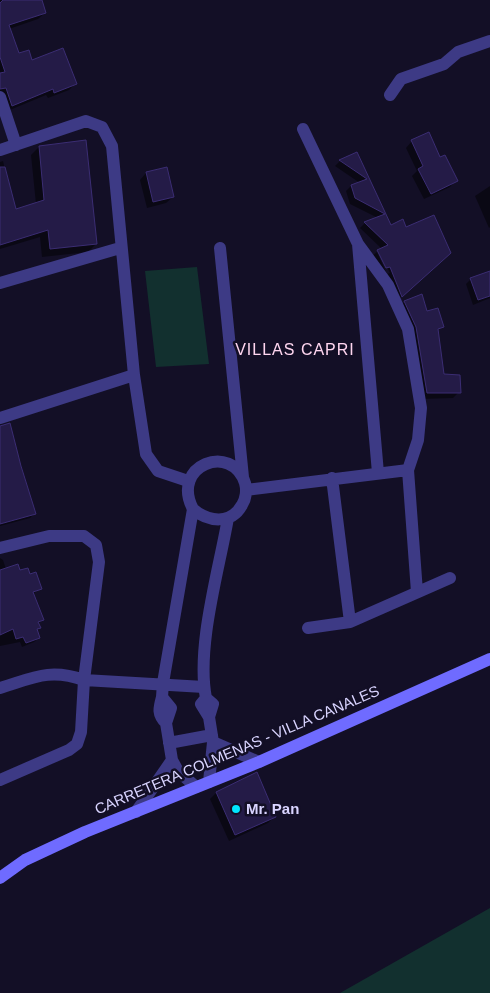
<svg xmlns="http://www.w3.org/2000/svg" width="490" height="993" viewBox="0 0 490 993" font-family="Arial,sans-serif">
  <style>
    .green { fill: #12302f }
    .shadow { fill: #0007 }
    .building { fill: #241b47; stroke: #3b2d73 }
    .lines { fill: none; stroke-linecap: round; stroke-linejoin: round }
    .street { stroke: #3d3a85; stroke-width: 12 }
    .secondary { stroke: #6f6bff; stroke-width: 12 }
    .poi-dot { fill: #00e5ff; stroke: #130f26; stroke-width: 2 }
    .labels { text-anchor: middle; stroke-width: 5; stroke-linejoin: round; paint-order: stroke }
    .street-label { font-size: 15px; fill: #d9d4ff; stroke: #130f26 }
    .poi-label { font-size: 15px; font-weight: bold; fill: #d9d4ff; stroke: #130f26; text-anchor: start }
    .neighbourhood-label { font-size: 16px; letter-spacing: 1px; fill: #ffd6f0; stroke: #130f26 }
  </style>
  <rect width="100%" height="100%" fill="#130f26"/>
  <path class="green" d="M197,267L209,364L156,367L145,271Z
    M490,908V993H340Z"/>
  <path class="shadow" d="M0,0H41L45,13L38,19L9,29L18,55L76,83L69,90L48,98L46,95L5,112L0,99Z
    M412,141L440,159L456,180L450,187L424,199L412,176L417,171L406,148Z
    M39,147L96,244L88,252L42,257L40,237L0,249V162L3,161L15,211L36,204L31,155Z
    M357,154L390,227L406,228L444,258L396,301L372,256L377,252L387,274L390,273L379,251H377L382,249L360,228L365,223L378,218L350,204L346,191L351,186L360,183L335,166L340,161Z
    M166,169L173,197L166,203L147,208L140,180L146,173Z
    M490,186V227L489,228L475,196Z
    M490,272V298L473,305L466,284L471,279Z
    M405,302L427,313L442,326L437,332L442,375L459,392L453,398L421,399L399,307Z
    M13,437L35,513L30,518L0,526V441Z
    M0,558L3,560L6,569L29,575L40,588L33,594L42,620L38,624L39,628L36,631L39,638L34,642L22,647L20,642L0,646Z
    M256,774L275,816L268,823L229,841L210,799L216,793Z"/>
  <path class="building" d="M3,0H42L46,13L9,25L19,53L29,50L32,60L63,48L77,84L54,93L53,89L12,106L6,88L0,89V73L5,72L0,57V3Z
    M429,132L440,157L445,155L458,181L431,194L418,169L423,166L411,140Z
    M86,140L97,244L50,249L48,230L0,245V167H5L16,209L44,200L39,146Z
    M357,152L391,225L403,219L406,227L434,215L451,253L402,297L390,267L386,268L377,250L388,245L364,222L385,214L355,198L351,185L367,179L339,160Z
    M167,167L174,197L153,202L146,172Z
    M490,271V296L478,300L470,278Z
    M422,294L427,311L438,308L444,327L438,329L444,374L460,375L461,393H427L416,327L404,301Z
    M10,423L21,466L36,514L0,524V426Z
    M18,564L20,570L28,568L30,574L36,572L42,589L33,592L44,620L38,622L41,628L37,629L40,638L26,643L23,637L16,639L13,629L0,635V570Z
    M257,772L276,817L235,835L216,792Z"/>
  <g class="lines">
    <path class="street" d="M390,95L401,79L444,64L458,52L490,41
      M0,97L16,145
      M303,129L358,244L388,285L408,329L421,408L418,440L408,470L417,592
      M0,150L86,121L102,127L112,146L134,375L146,454L158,471L188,481
      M358,244L378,473
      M220,248L243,477
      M0,283L120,248
      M0,418L134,375
      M332,478L350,622
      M246,490L408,470
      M193,509C208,522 231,525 242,505C246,499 247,490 245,483C232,442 170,465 193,509L163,683L162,697L171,708L166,723L172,760L178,771L196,787
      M0,548L49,536H84L96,545L99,562L84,680L81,732L77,744L69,750L0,780
      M308,628L350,622L450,578
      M0,688C33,678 49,668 84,680L204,687
      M162,697C159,708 157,714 166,723
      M206,698L213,704L209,717L213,742L259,762
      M209,717L201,704L206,698C196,647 219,570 228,518
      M169,743L212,735
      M209,782L213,742
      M136,812L172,760"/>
    <path class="secondary" d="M0,878L25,860L85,832L259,762L490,659"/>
  </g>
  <circle class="poi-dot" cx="236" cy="809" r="5"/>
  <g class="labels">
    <g class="street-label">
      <text transform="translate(237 750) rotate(-23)" y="5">CARRETERA COLMENAS - VILLA CANALES</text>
    </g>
    <g class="poi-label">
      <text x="246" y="814">Mr. Pan</text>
    </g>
    <g class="neighbourhood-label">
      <text x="295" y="355">VILLAS CAPRI</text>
    </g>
  </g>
</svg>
